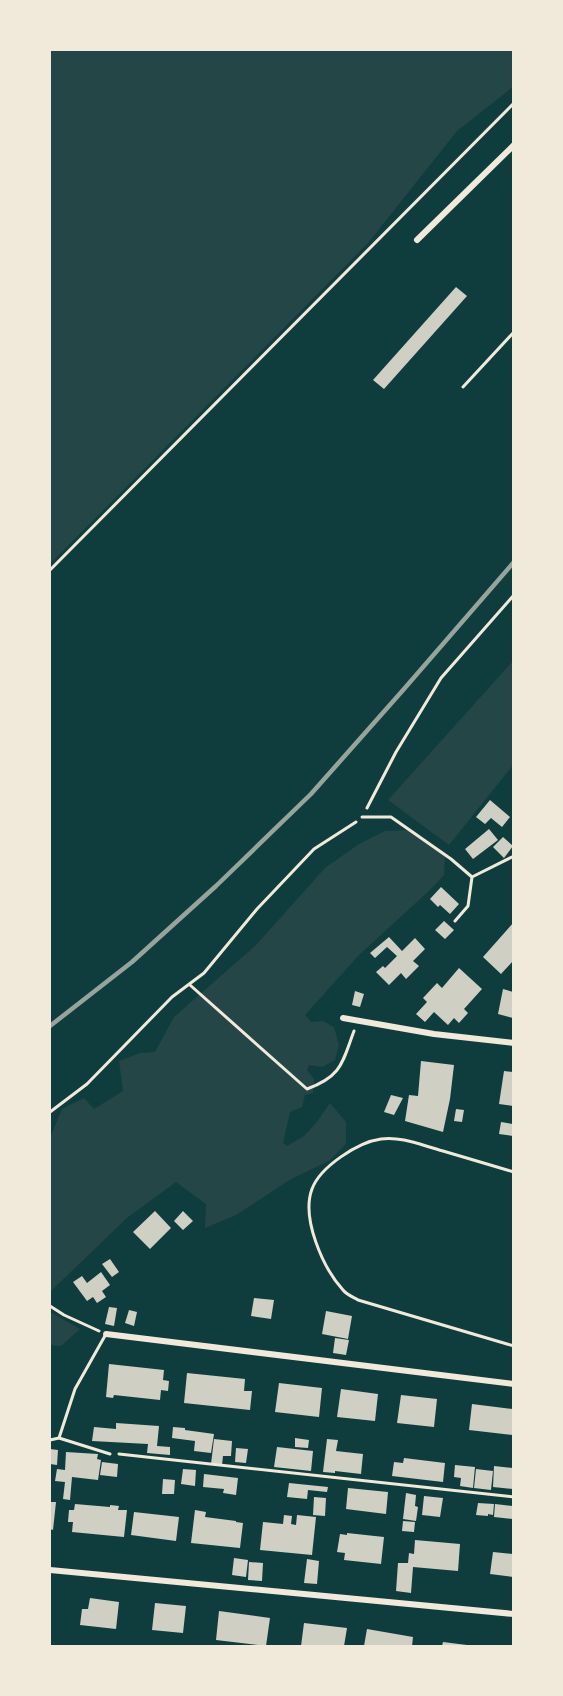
<svg xmlns="http://www.w3.org/2000/svg" width="563" height="1696" viewBox="0 0 563 1696" font-family="'Source Sans 3',sans-serif">
  <style>
    .green { fill: #244646 }
    .building { fill: #cfcfc3 }
    .lines { fill: none; stroke-linecap: round; stroke-linejoin: round }
    .path { stroke: #f1e9da; stroke-width: 3 }
    .service { stroke: #f1e9da; stroke-width: 3 }
    .minor { stroke: #f1e9da; stroke-width: 6 }
    .rail { stroke: #97a49c; stroke-width: 4.5 }
  </style>
  <rect width="100%" height="100%" fill="#0f3d3e"/>
  <path class="green" d="M50,50H513L514,86L457,131L368,243L50,564Z
    M513,661V765L449,845L388,800Z
    M413,830L445,856L444,875L431,889L359,955L305,1015L311,1022L323,1021L334,1027L339,1045L335,1060L322,1067L309,1065L307,1070L314,1079L313,1093L305,1095L302,1107L290,1112L283,1143L287,1146L304,1136L316,1123L330,1103L346,1122V1144L329,1161L291,1179L236,1215L205,1228L206,1204L176,1182L128,1217L50,1292V1138L62,1109L84,1098L94,1109L123,1091L119,1061L140,1053L155,1052L174,1017L256,945L325,868L359,844L385,831Z
    M50,1312L80,1329L61,1346L50,1345Z"/>
  <path class="building" d="M456,287L467,296L384,389L373,380Z
    M490,800L510,817L502,827L491,818L485,824L476,817Z
    M489,829L498,840L473,859L465,849Z
    M503,837L513,846L504,858L493,847Z
    M441,887L459,904L450,914L440,905L438,907L430,899Z
    M444,921L454,930L445,939L435,930Z
    M513,923V961L501,974L483,957Z
    M389,937L402,951L415,938L425,949L413,961L419,966L406,979L401,973L389,985L376,972L383,966L385,968L397,956L387,947L375,958L370,953Z
    M459,968L482,989L464,1009L468,1013L459,1023L454,1018L448,1025L434,1012L425,1022L416,1014L427,1002L423,998L437,983L442,988Z
    M503,989L513,992V1018L498,1014Z
    M355,991L364,994L360,1007L352,1005Z
    M421,1061L454,1065L450,1099L443,1132L405,1121L409,1095L418,1096Z
    M504,1071L513,1072V1106L499,1104Z
    M391,1095L403,1098L394,1115L384,1112Z
    M456,1109L464,1110L462,1122L454,1121Z
    M501,1122L513,1124V1136L499,1134Z
    M155,1211L171,1228L150,1249L133,1232Z
    M183,1211L193,1221L183,1230L174,1221Z
    M110,1259L119,1272L112,1277L102,1264Z
    M101,1272L110,1285L102,1291L106,1297L97,1303L93,1297L87,1301L73,1282L82,1276L87,1283Z
    M254,1298L274,1300L271,1319L251,1316Z
    M109,1307L117,1308L114,1326L105,1324Z
    M129,1310L137,1312L134,1326L125,1323Z
    M326,1311L352,1316L348,1339L322,1334Z
    M335,1338L349,1340L346,1355L333,1353Z
    M109,1364L164,1370L163,1380L169,1381L168,1391L161,1390L160,1400L114,1395L113,1398L106,1397Z
    M187,1373L245,1379L244,1391H252L250,1410L184,1403Z
    M279,1383L322,1388L319,1417L275,1412Z
    M341,1389L378,1394L375,1421L337,1417Z
    M401,1395L437,1399L434,1427L397,1423Z
    M472,1404L513,1409V1435L469,1430Z
    M116,1423L159,1426L157,1446L170,1447V1455L147,1453L148,1444L92,1441L94,1427L116,1429Z
    M173,1427L185,1428V1430L214,1434L211,1453L194,1451L195,1441L172,1438Z
    M295,1438L309,1440L308,1448L295,1447Z
    M214,1439L232,1441L231,1456H223L222,1465L211,1464Z
    M327,1439L338,1440L336,1451L363,1454L361,1474L335,1471V1473L323,1472Z
    M277,1447L313,1451L311,1471L274,1467Z
    M236,1448L248,1449L246,1463L235,1462Z
    M50,1449L58,1450L57,1465L50,1464Z
    M66,1452L98,1454L97,1459L101,1460L98,1480L72,1477L70,1500L63,1499L65,1482L55,1481L57,1469L65,1470Z
    M404,1458L445,1463L443,1482L392,1476L394,1462L403,1463Z
    M102,1462L118,1464L117,1477L100,1475Z
    M455,1465L475,1467L473,1488L460,1486L461,1478L454,1477Z
    M494,1466L513,1468V1489L493,1487Z
    M183,1469L196,1470L195,1486L181,1484Z
    M476,1469L493,1471L491,1490L474,1488Z
    M204,1474L238,1478L236,1495L223,1493L224,1489L203,1487Z
    M163,1479L175,1480L174,1494H162Z
    M289,1483L328,1487L327,1492L308,1490L307,1499L287,1497Z
    M348,1488L388,1492L386,1514L346,1509Z
    M406,1493L416,1495L415,1506L418,1507L416,1521L403,1519Z
    M424,1496L443,1498L440,1517L422,1515Z
    M314,1497L326,1498L325,1516L313,1515Z
    M50,1502H56L53,1530L50,1529Z
    M478,1503L494,1504L493,1515L488,1514V1516L476,1515Z
    M75,1504L110,1507V1505L119,1506L118,1510H127L124,1537L72,1532L73,1522H68L69,1510H74Z
    M495,1504L513,1506V1519L494,1517Z
    M195,1510L206,1512L205,1517L236,1521V1522L243,1523L240,1548L191,1543Z
    M134,1512L179,1517L176,1541L131,1535Z
    M284,1515L292,1516L291,1524L296,1525L297,1515L316,1517L312,1555L260,1550L263,1522L283,1524Z
    M403,1521L415,1522L414,1532L402,1531Z
    M347,1533L384,1537L381,1564L344,1560L345,1553L337,1552L340,1534L347,1535Z
    M415,1540L460,1544L458,1571L413,1567L411,1593L396,1591L398,1563H408L409,1553L414,1554Z
    M493,1552L513,1554V1577L490,1574Z
    M234,1558L248,1560L246,1577L232,1575Z
    M307,1559L319,1561L317,1584L304,1583Z
    M249,1562L263,1563L262,1581L248,1580Z
    M90,1598L119,1602L116,1629L80,1625L82,1609H88Z
    M155,1603L186,1606L183,1633L152,1630Z
    M219,1611L270,1618L266,1646L216,1640Z
    M304,1623L347,1628L344,1646H301Z
    M367,1629L413,1637L412,1646H364Z
    M443,1642L467,1645V1646H442Z"/>
  <g class="lines">
    <path class="path" d="M50,570L514,103
      M367,808L396,752L441,678L514,595
      M190,985L307,1089C342,1076 342,1063 354,1031
      M50,1112L87,1084L172,997L204,973L257,909L314,849L356,822
      M514,1172C490,1165 467,1158 443,1151C423,1146 402,1136 381,1139C358,1142 320,1167 312,1189C301,1218 323,1268 343,1290C347,1295 353,1297 358,1300L514,1346
      M50,1306L64,1315L99,1331
      M119,1454L514,1497"/>
    <path class="service" d="M463,387L514,332
      M362,817H391L451,859L472,877L514,856
      M455,921L468,906L472,877
      M59,1438L75,1389L106,1334
      M50,1440L59,1438L110,1454"/>
    <path class="minor" d="M417,240L514,145
      M343,1018L434,1034L514,1043
      M106,1334L514,1384
      M50,1570L514,1614"/>
    <path class="rail" d="M50,1026L132,962L216,886L311,794L404,689L514,562"/>
  </g>
  <rect width="563" height="1696" fill="none" stroke="#f1e9da" stroke-width="102"/>
</svg>
